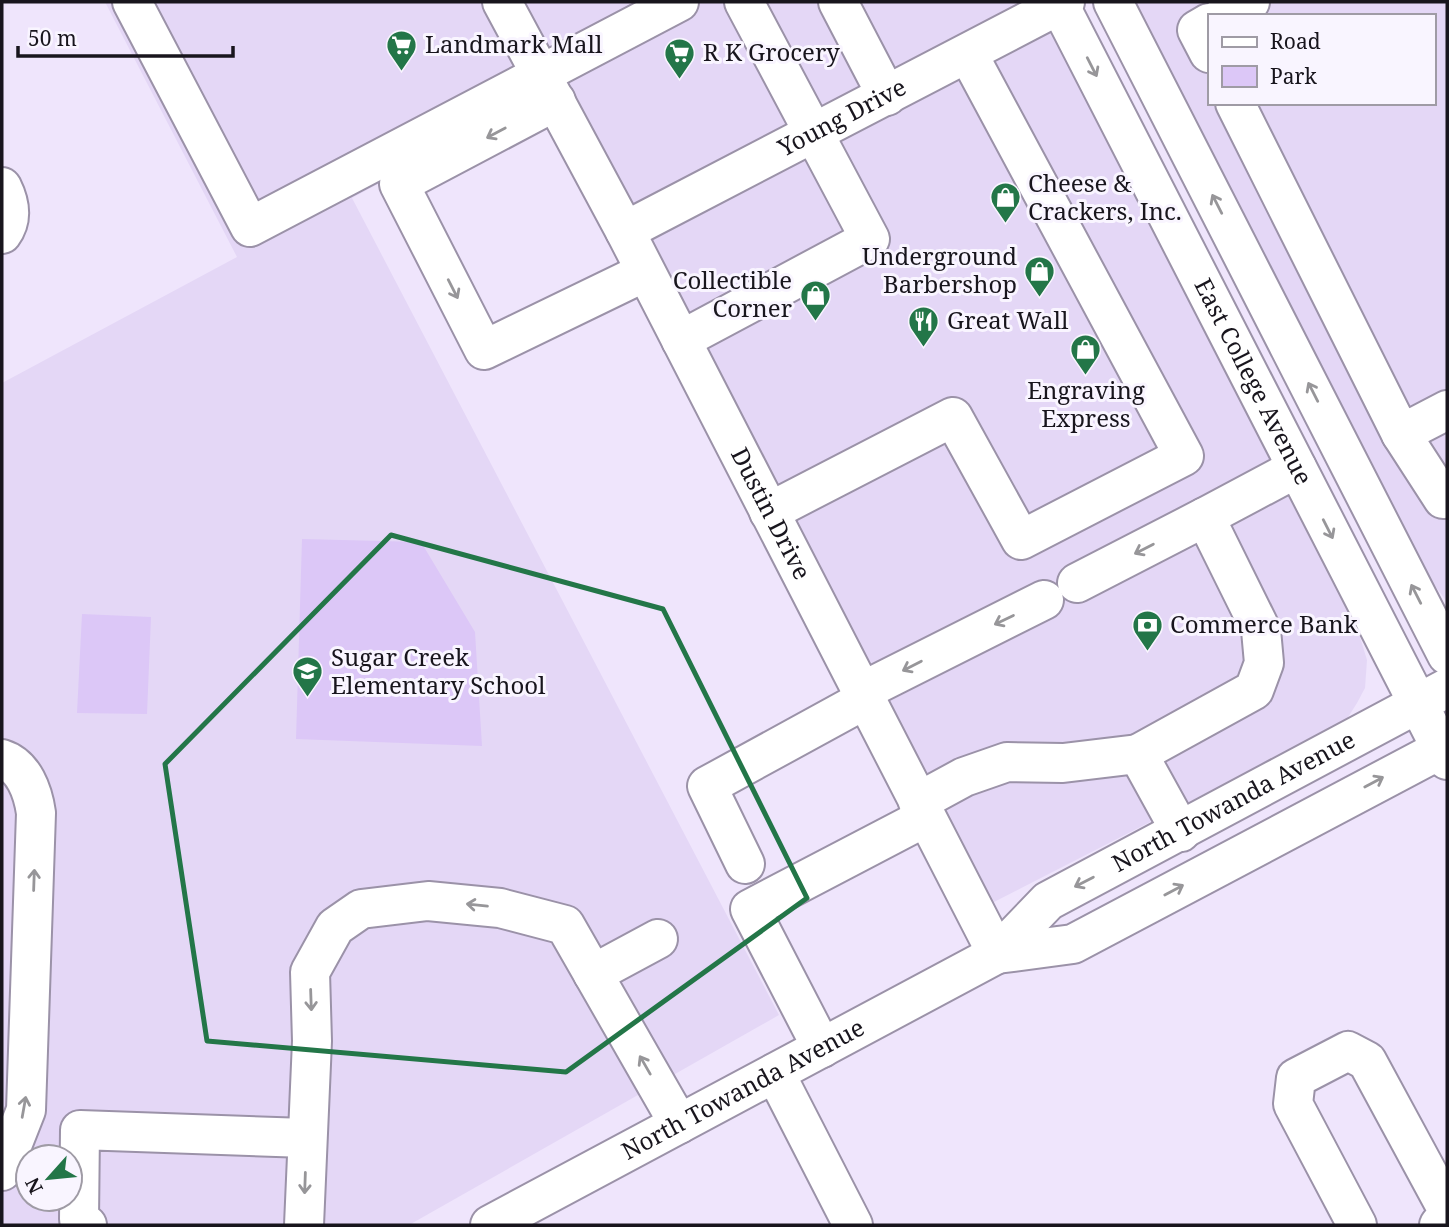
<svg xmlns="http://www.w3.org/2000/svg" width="1449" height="1227" viewBox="0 0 1449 1227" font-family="'Noto Serif',serif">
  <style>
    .built { fill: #e4d7f6; fill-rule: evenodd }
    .green { fill: #dcc7f7 }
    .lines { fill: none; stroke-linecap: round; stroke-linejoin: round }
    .minor-casing { stroke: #9b92a8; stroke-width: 42 }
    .major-casing { stroke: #9b92a8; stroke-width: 42 }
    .minor { stroke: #fff; stroke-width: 38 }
    .major { stroke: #fff; stroke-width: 38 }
    .oneway { stroke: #979699 }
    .marked { fill: none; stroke: #237648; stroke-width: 5; stroke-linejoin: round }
    .labels { text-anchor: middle; stroke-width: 6; stroke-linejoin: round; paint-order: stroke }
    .poi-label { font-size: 24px; fill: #18151d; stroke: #f9f5ff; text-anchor: start }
    .street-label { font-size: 24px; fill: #18151d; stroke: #f9f5ff }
  </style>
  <rect width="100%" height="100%" fill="#efe5fc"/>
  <path class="built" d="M105,2H1036L1359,634L1367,660L1365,688L1357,703L1345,722L992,903L564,84L352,198L779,1015L409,1225H2V383L237,257ZM28,1157H70V1199H28Z
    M1133,2H1447V602L1427,575ZM1209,16H1433V103H1209Z"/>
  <path class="green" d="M302,539L421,542L475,632L482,746L296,739Z
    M82,614L151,617L147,714L77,713Z"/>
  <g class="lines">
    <defs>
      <g id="minor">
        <path d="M132,2L250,227L679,2"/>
        <path id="s1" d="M502,2L625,231L997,954"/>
        <path d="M838,2L887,96"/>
        <path d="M1223,16L1250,2"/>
        <path d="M1209,23L1197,30L1209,53"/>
        <path d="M556,101L399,184L484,350L645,272"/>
        <path d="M1235,103L1401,434L1447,410"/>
        <path d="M2,187C10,203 13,219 2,234"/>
        <path id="s2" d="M625,231L1065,2"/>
        <path d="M681,340L870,239L744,2"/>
        <path d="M1401,434L1443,499"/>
        <path d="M769,512L953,417L1021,540L1184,456L968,54"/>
        <path d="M1077,583L1205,517"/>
        <path d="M861,692L1044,600"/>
        <path d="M2,759C24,766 33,792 36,813L26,1110L2,1171"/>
        <path d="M918,802L964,777L1007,762L1063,763L1138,754"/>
        <path d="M1181,832L1138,754L1254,690L1264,663L1261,630L1205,517L1297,468"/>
        <path d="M745,864L707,786L866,699"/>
        <path d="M593,974L658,939"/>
        <path d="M822,1048L750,909L926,817"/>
        <path d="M775,1073L853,1225"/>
        <path d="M87,1225L79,1219L80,1130L306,1138"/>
        <path d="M304,1225L312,1041L310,972L335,927L361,909L428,901L500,908L565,925L679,1124"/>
        <path d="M1357,1225L1293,1104L1296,1078L1348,1051L1367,1061L1446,1207L1447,1215L1439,1225"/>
      </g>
      <g id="major">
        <path id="s3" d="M1058,2L1447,760"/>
        <path d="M1113,2L1447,655"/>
        <path d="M997,954L1073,944L1447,746"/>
        <path id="s4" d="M490,1225L997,954L1048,901L1447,688"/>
      </g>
    </defs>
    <use href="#minor" class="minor-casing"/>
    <use href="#major" class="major-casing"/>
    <use href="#minor" class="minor"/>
    <use href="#major" class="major"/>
  </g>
  <defs><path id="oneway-shaft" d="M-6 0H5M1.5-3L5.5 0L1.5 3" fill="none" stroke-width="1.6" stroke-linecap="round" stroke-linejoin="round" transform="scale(1.75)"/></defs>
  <g class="oneway">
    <use href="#oneway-shaft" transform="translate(1092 67) rotate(63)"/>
    <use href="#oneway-shaft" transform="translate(496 133) rotate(152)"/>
    <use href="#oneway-shaft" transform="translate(1217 204) rotate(-117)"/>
    <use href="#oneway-shaft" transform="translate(453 289) rotate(63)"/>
    <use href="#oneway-shaft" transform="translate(1313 392) rotate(-117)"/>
    <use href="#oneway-shaft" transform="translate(1328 529) rotate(63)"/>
    <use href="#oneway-shaft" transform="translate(1144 549) rotate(153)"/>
    <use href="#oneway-shaft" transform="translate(1416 594) rotate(-117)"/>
    <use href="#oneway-shaft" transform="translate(1004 620) rotate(154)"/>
    <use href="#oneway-shaft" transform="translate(912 666) rotate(153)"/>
    <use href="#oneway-shaft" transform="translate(1374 782) rotate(-28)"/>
    <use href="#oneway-shaft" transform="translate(34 880) rotate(-88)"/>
    <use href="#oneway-shaft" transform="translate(1084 882) rotate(153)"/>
    <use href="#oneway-shaft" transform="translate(1174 890) rotate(-28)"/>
    <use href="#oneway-shaft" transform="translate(477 905) rotate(-174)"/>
    <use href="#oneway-shaft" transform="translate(311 1000) rotate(88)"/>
    <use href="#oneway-shaft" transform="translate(645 1065) rotate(-120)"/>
    <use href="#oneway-shaft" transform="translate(24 1107) rotate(-80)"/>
    <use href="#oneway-shaft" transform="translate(305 1183) rotate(92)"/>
  </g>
  <path class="marked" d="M391,535L663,609L807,898L566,1072L207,1041L165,764Z"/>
  <defs>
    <symbol id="supermarket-pin" viewBox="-11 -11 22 30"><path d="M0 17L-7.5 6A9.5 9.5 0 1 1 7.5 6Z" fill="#237648" stroke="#f9f5ff"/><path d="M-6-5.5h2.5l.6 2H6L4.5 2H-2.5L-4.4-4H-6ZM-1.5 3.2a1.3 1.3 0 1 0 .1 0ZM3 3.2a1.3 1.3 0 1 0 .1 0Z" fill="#fff"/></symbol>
    <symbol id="shop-pin" viewBox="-11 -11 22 30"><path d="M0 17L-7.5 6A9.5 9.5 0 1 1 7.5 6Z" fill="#237648" stroke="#f9f5ff"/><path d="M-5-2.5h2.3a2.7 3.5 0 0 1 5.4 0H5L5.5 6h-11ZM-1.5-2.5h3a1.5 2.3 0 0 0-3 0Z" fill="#fff"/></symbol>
    <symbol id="restaurant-pin" viewBox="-11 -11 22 30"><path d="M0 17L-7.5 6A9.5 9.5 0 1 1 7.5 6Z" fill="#237648" stroke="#f9f5ff"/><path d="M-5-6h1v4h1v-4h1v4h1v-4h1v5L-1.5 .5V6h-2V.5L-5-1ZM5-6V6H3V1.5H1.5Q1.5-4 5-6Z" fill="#fff"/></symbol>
    <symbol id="bank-pin" viewBox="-11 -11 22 30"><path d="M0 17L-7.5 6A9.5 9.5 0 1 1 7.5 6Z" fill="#237648" stroke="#f9f5ff"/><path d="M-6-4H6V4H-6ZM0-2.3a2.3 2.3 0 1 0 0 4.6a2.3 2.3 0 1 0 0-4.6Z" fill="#fff"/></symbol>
    <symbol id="school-pin" viewBox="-11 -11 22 30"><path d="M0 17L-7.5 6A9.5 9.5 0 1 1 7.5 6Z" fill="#237648" stroke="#f9f5ff"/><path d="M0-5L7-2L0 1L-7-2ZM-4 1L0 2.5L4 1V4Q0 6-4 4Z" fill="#fff"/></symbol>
  </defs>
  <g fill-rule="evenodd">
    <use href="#supermarket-pin" x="384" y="28" width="35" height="47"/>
    <use href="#supermarket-pin" x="662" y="36" width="35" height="47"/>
    <use href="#shop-pin" x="988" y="180" width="35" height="47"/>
    <use href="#shop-pin" x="1022" y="254" width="35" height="47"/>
    <use href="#shop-pin" x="798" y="278" width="35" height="47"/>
    <use href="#restaurant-pin" x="906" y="304" width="35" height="47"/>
    <use href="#shop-pin" x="1068" y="332" width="35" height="47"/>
    <use href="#bank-pin" x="1130" y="608" width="35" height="47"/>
    <use href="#school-pin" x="290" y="654" width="35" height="47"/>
  </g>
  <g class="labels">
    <g class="poi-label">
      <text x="425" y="53">Landmark Mall</text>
      <text x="703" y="61">R K Grocery</text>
      <text x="1028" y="192">Cheese &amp;<tspan x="1028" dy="28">Crackers, Inc.</tspan></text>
      <text x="1017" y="265" text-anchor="end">Underground<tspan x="1017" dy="28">Barbershop</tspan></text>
      <text x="792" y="289" text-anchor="end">Collectible<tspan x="792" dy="28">Corner</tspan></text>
      <text x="947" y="329">Great Wall</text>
      <text x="1086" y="399" text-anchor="middle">Engraving<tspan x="1086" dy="28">Express</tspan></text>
      <text x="1170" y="633">Commerce Bank</text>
      <text x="331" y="666">Sugar Creek<tspan x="331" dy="28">Elementary School</tspan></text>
    </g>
    <g class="street-label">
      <text dy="8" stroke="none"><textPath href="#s2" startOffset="245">Young Drive</textPath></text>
      <text dy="8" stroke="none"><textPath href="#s3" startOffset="427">East College Avenue</textPath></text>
      <text dy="8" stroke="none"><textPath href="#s1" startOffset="578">Dustin Drive</textPath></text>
      <text dy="8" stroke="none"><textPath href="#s4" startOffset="859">North Towanda Avenue</textPath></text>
      <text dy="8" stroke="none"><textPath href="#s4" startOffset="287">North Towanda Avenue</textPath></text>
    </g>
  </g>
  <rect width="1449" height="1227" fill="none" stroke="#18151d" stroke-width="7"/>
  <rect x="1208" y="14" width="228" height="91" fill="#f9f5ff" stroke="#9f9ba5" stroke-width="2"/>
  <rect x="1222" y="37" width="35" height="10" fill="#ffffff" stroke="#9f9ba5" stroke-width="2"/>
  <text x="1270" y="49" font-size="21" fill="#18151d">Road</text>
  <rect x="1222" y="66" width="35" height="21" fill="#dcc7f7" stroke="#9f9ba5" stroke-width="2"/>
  <text x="1270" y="84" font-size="21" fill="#18151d">Park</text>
  <g transform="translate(49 1178) rotate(243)"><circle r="33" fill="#f9f5ff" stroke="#9f9ba5" stroke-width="2"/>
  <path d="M0-5L12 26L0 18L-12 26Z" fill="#237648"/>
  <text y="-10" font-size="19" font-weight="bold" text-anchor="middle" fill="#18151d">N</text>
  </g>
  <path d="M18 46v10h215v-10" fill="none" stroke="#18151d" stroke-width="3.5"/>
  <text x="28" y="46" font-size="21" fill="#18151d" stroke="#f9f5ff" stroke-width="5" paint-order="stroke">50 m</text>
</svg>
